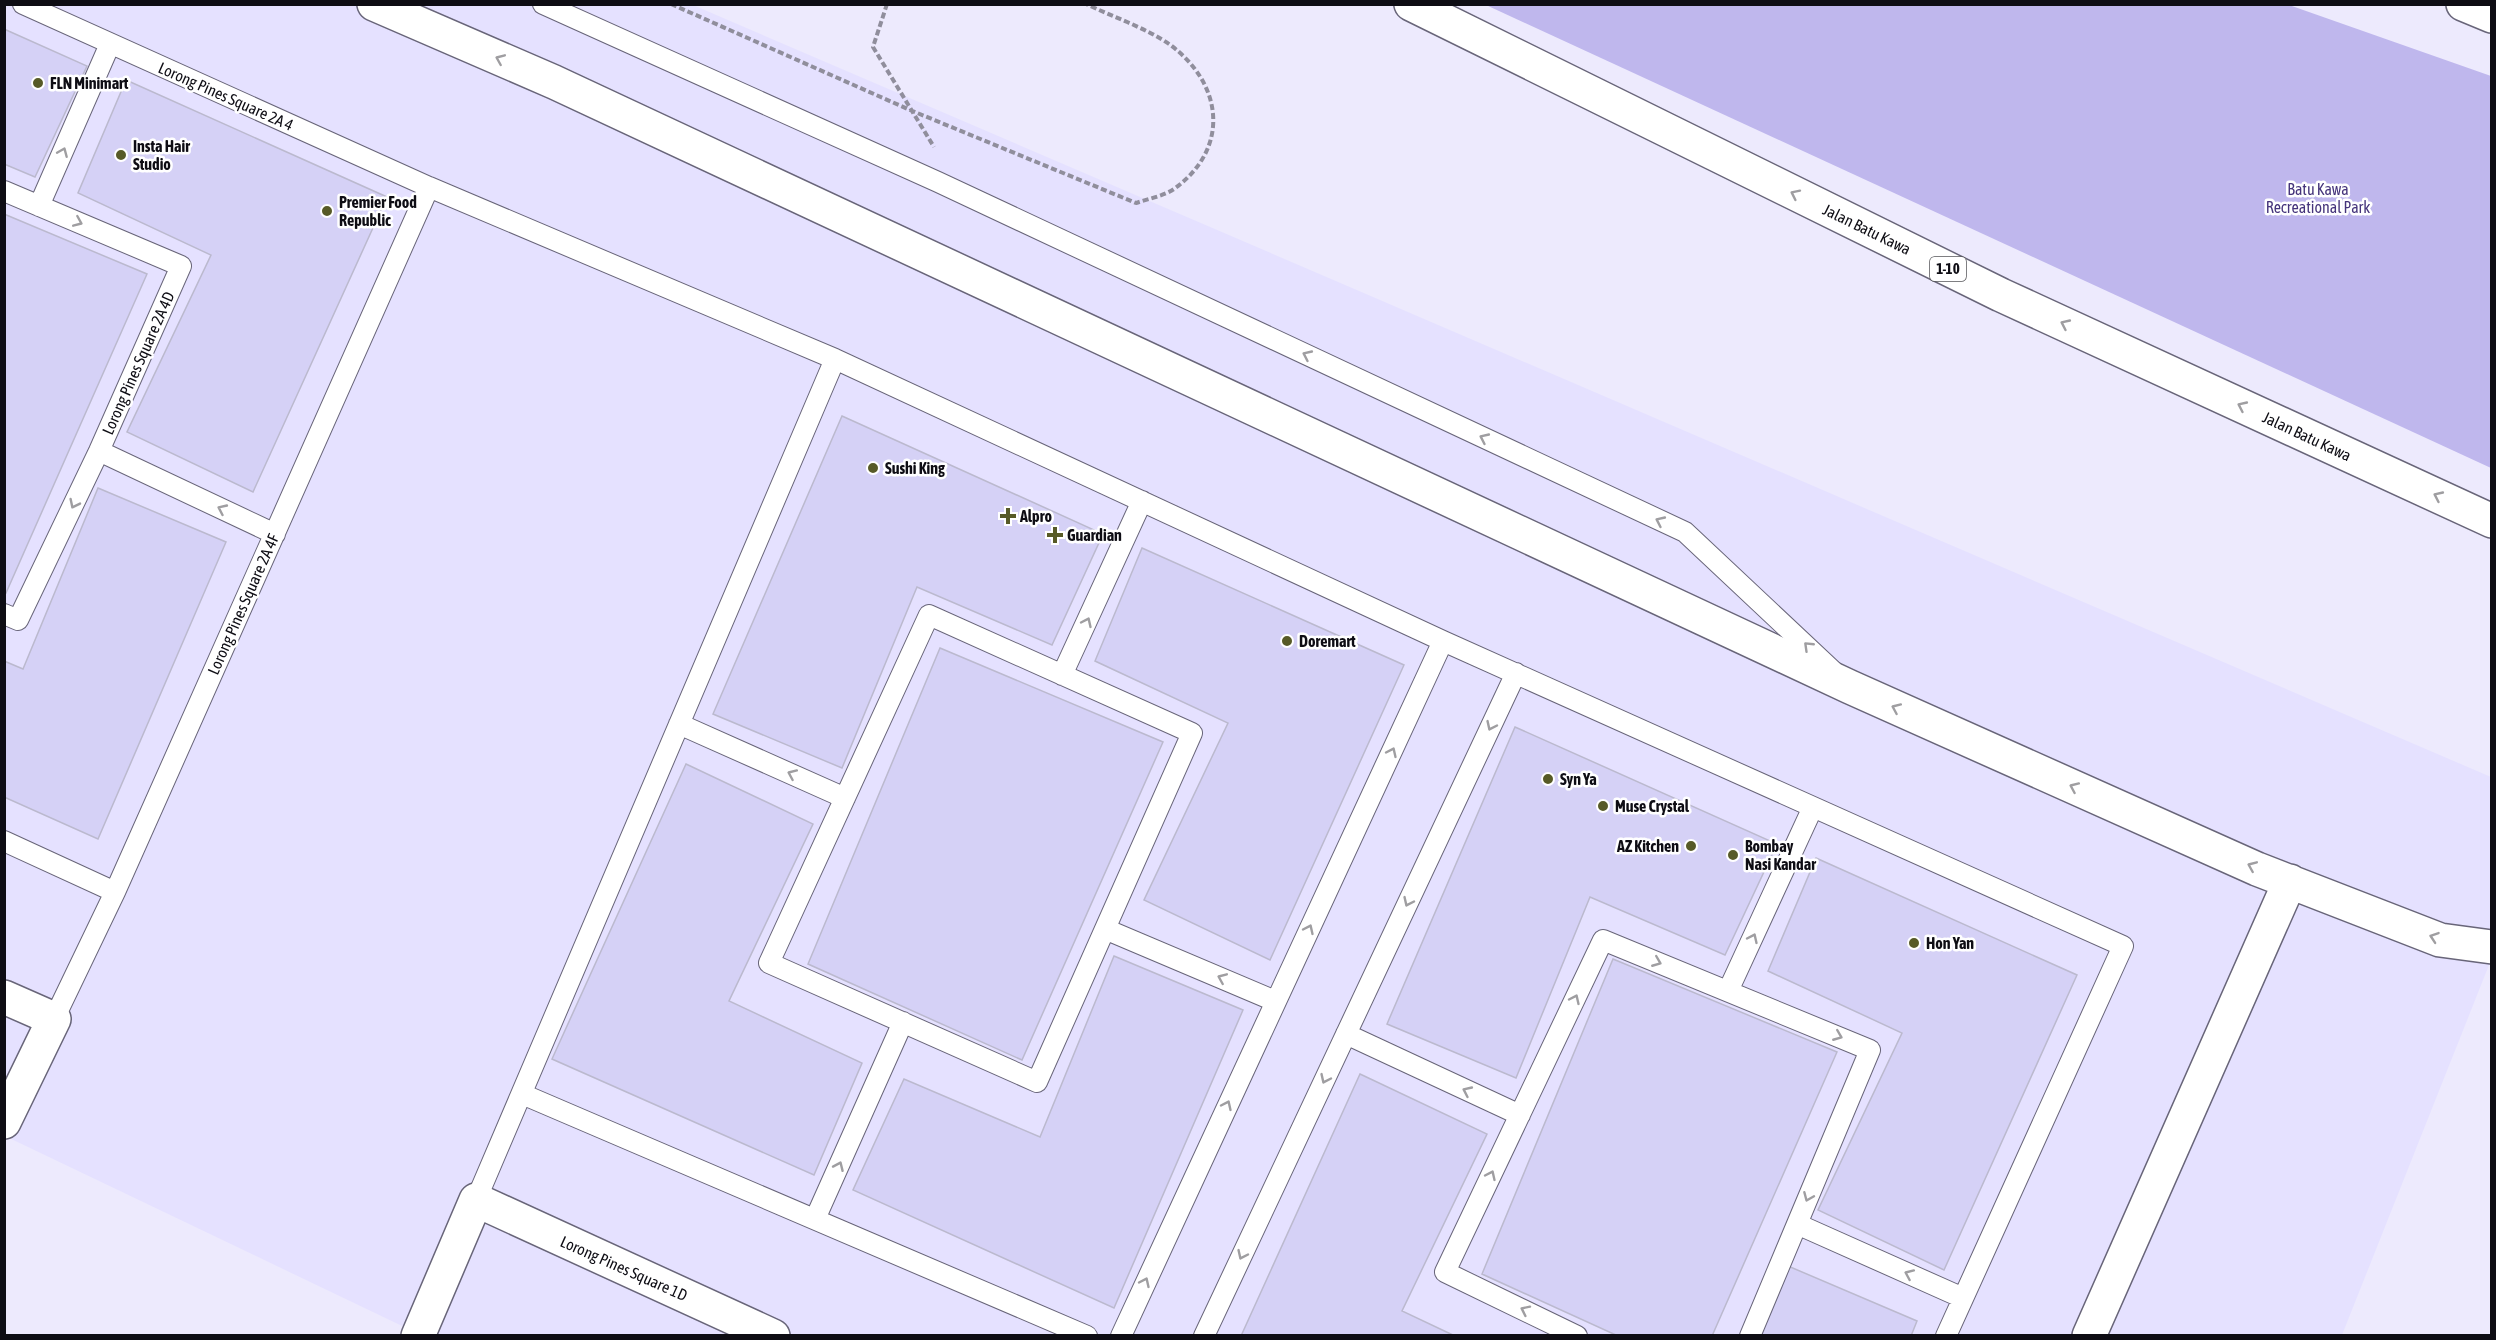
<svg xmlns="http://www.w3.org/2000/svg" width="2496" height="1340" viewBox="0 0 2496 1340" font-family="'Asap Condensed',sans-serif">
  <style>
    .built { fill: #e5e1ff }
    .green { fill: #bfb7ed }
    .building { fill: #d5d1f6; stroke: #bbb9ce; stroke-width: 1.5 }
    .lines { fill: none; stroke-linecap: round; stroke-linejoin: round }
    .lane-casing { stroke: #686579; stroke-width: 22 }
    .street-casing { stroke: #686579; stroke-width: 36 }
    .highway-casing { stroke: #686579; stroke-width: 36 }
    .path { stroke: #908e9c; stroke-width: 4; stroke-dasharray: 6 3; stroke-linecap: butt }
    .lane { stroke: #fff; stroke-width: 20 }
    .street { stroke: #fff; stroke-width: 33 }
    .highway { stroke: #fff; stroke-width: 33 }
    .oneway { stroke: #9f9ea1 }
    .poi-dot { fill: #575a27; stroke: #fff; stroke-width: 2 }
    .labels { text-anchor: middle; stroke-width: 5; stroke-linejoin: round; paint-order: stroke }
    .shield { fill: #fff; stroke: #56565a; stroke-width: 1.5 }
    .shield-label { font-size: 15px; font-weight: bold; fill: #0e0d14 }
    .poi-label { font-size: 16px; font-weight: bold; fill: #0e0d14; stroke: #fff; text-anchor: start }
    .street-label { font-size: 16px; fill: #0e0d14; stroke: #fff }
    .park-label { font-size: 16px; fill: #45347b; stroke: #fff }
  </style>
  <rect width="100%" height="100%" fill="#edeafd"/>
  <path class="built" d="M4,5H693L2491,777V960L2342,1335H421L5,1136Z"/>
  <path class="green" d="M1486,5H2289L2491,76V468Z"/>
  <path class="building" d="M4,29L87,66L35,177L4,164Z
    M126,80L387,197L253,492L127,432L211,255L78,193Z
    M4,214L147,274L6,593L4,592Z
    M842,416L1103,534L1052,645L917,587L842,768L713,714Z
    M98,488L226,542L98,839L4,797V661L23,669Z
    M1142,548L1404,665L1270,960L1144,900L1228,723L1095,661Z
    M940,648L1163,742L1022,1060L808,964Z
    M1515,727L1777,844L1725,955L1590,897L1516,1078L1387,1024Z
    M686,764L813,824L729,1001L862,1063L814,1175L552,1059Z
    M1816,858L2077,975L1944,1270L1818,1210L1902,1033L1768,971Z
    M1114,956L1243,1010L1114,1308L853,1190L904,1079L1040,1137Z
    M1613,959L1837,1052L1712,1336H1618L1482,1274Z
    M1360,1074L1487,1134L1402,1311L1455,1336H1241Z
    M1788,1266L1917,1321L1911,1336H1760Z"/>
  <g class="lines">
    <defs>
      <path id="lane" d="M23,4L429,187L835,359L1443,641L2123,946L1946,1336
        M543,4L938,182L1685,532L1833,671
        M4,191L181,266L99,451L18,620L4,614
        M39,206L110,44
        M99,451L275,534
        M929,615L1192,733L1037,1082L769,963Z
        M1062,675L1142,501
        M679,724L845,798
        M4,841L115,892
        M1105,929L1275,1001
        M1728,991L1813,807
        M54,1019L115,892L429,187
        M1346,1034L1520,1115
        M522,1094L1087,1336
        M476,1200L835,359
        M815,1219L903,1022
        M1797,1224L1963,1298
        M1121,1336L1443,641
        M1204,1336L1516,673
        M1577,1336L1445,1272L1603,940L1870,1050L1750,1336"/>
      <path id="street" d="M374,4L554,82L1850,687L2257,869L2440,940L2492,947
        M4,997L54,1019L4,1122
        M418,1336L476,1200L773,1336
        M2089,1336L2290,881"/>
      <path id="highway" d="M1411,4L2001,295L2492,521
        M2463,4L2492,16"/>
    </defs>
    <use href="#lane" class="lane-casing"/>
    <use href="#street" class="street-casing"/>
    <use href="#highway" class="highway-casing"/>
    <path class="path" d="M671,4L910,110L1136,203C1147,199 1164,196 1174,189C1231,148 1223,83 1169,44C1146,28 1111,16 1086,4
      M887,4L873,47L934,147"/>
    <use href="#lane" class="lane"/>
    <use href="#street" class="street"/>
    <use href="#highway" class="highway"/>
  </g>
  <defs><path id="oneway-chevron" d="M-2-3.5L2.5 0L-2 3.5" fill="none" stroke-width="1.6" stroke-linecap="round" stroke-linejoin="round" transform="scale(1.5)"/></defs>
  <g class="oneway">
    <use href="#oneway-chevron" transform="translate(500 59) rotate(-157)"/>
    <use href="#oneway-chevron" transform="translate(63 152) rotate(-67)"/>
    <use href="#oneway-chevron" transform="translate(1795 194) rotate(-154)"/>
    <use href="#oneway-chevron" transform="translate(78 222) rotate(23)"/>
    <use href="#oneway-chevron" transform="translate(2065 324) rotate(-155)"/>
    <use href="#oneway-chevron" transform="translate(1307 355) rotate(-155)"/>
    <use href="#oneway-chevron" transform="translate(2242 406) rotate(-155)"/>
    <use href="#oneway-chevron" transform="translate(1484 438) rotate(-155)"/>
    <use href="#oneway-chevron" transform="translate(2438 496) rotate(-155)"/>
    <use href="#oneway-chevron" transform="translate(74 504) rotate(116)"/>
    <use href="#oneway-chevron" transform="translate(222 509) rotate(-155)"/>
    <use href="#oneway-chevron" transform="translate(1660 521) rotate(-155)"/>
    <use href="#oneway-chevron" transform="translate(1087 622) rotate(-65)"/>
    <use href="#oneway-chevron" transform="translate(1808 646) rotate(-136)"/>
    <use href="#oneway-chevron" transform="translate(1896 708) rotate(-156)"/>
    <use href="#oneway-chevron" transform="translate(1491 726) rotate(115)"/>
    <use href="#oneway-chevron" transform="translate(1392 752) rotate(-65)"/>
    <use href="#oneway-chevron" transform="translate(792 774) rotate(-156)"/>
    <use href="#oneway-chevron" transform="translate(2074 787) rotate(-156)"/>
    <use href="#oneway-chevron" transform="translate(2252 866) rotate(-157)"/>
    <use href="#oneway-chevron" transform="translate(1408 902) rotate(115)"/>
    <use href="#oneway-chevron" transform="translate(1309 929) rotate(-65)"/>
    <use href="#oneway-chevron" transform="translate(2434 937) rotate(-161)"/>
    <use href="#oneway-chevron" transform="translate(1753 938) rotate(-65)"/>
    <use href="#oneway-chevron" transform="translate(1657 962) rotate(22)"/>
    <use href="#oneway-chevron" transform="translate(1222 978) rotate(-157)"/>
    <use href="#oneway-chevron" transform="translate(1575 999) rotate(-65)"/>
    <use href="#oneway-chevron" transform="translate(1838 1036) rotate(22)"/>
    <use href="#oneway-chevron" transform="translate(1325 1079) rotate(115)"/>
    <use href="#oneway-chevron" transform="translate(1467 1091) rotate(-155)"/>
    <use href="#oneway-chevron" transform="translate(1227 1105) rotate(-65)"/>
    <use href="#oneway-chevron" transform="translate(839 1166) rotate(-66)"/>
    <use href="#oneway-chevron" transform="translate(1491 1175) rotate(-65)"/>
    <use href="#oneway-chevron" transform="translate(1808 1197) rotate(113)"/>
    <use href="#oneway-chevron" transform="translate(1242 1255) rotate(115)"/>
    <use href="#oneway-chevron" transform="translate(1909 1274) rotate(-156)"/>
    <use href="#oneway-chevron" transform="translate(1145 1282) rotate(-65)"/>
    <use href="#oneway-chevron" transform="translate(1525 1310) rotate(-154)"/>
  </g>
  <g class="poi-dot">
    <circle cx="38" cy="83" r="6"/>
    <circle cx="121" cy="155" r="6"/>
    <circle cx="327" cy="211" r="6"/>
    <circle cx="873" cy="468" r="6"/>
    <path d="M1005 507h6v6h6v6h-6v6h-6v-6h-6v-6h6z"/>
    <path d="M1052 526h6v6h6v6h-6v6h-6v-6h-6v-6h6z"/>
    <circle cx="1287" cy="641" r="6"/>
    <circle cx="1548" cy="779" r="6"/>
    <circle cx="1603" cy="806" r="6"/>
    <circle cx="1691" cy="846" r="6"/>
    <circle cx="1733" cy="855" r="6"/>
    <circle cx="1914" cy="943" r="6"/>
  </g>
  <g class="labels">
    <rect class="shield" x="1930" y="257" width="36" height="24" rx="4.5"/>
    <g class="shield-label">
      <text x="1948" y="274">1-10</text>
    </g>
    <g class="poi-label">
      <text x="50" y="89">FLN Minimart</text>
      <text x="133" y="152">Insta Hair<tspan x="133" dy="18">Studio</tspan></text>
      <text x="339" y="208">Premier Food<tspan x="339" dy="18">Republic</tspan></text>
      <text x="885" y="474">Sushi King</text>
      <text x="1020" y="522">Alpro</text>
      <text x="1067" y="541">Guardian</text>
      <text x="1299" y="647">Doremart</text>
      <text x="1560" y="785">Syn Ya</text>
      <text x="1615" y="812">Muse Crystal</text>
      <text x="1679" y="852" text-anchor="end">AZ Kitchen</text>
      <text x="1745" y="852">Bombay<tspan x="1745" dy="18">Nasi Kandar</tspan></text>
      <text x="1926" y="949">Hon Yan</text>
    </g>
    <g class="street-label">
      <text transform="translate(226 96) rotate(24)" y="6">Lorong Pines Square 2A 4</text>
      <text transform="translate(1867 229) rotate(26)" y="6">Jalan Batu Kawa</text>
      <text transform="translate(138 363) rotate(-66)" y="6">Lorong Pines Square 2A 4D</text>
      <text transform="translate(2307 436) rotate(25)" y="6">Jalan Batu Kawa</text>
      <text transform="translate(243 604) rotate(-66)" y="6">Lorong Pines Square 2A 4F</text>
      <text transform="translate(624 1268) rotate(24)" y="6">Lorong Pines Square 1D</text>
    </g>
    <g class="park-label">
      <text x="2318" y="195">Batu Kawa<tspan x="2318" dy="18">Recreational Park</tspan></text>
    </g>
  </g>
  <rect width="2496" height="1340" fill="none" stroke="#0e0d14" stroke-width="12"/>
</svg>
